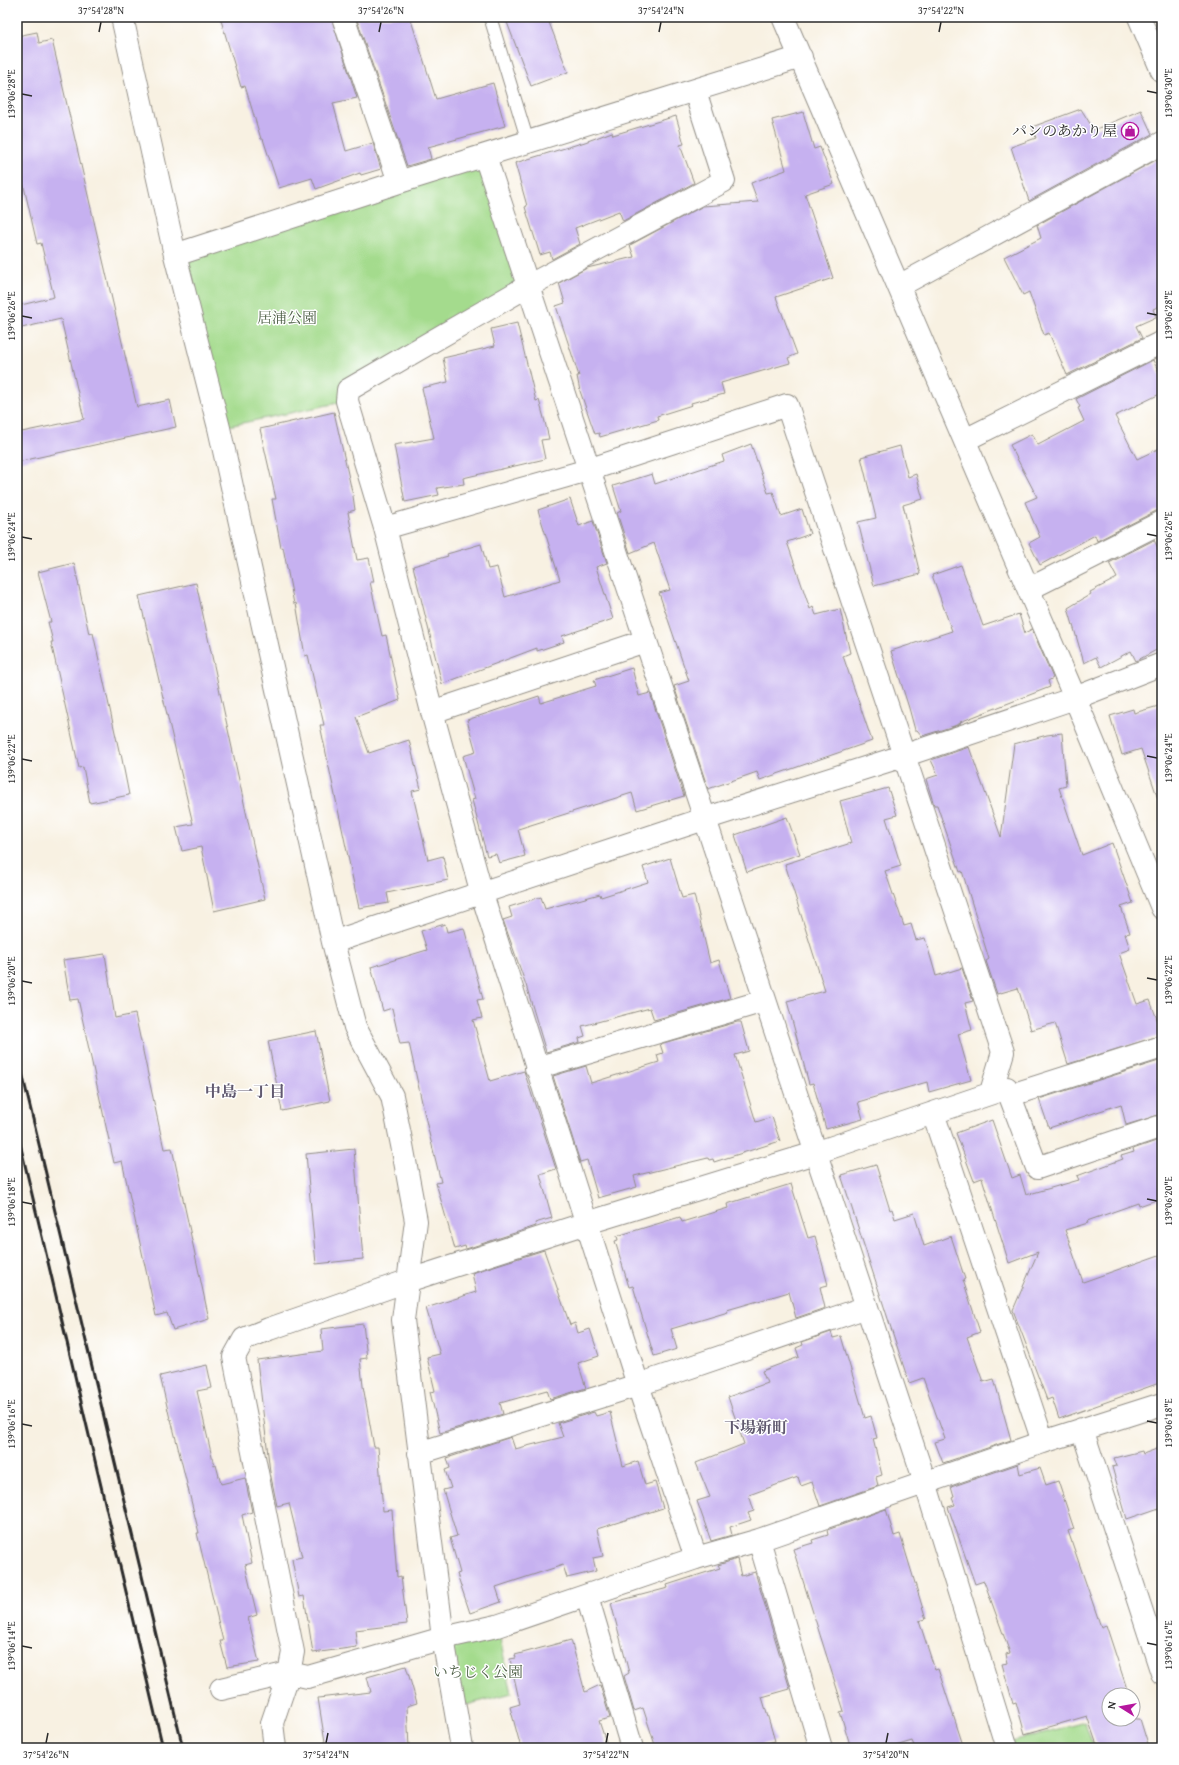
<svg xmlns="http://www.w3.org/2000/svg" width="1179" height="1765" viewBox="0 0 1179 1765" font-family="'Gentium Book Plus','Noto Serif JP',serif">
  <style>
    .green { fill: #a4db8d; stroke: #68835c }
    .building { fill: #c6b1f0 }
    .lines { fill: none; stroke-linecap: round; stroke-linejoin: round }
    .service-casing { stroke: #928e86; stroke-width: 14 }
    .minor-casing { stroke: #928e86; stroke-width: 24 }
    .secondary-casing { stroke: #928e86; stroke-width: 24 }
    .service { stroke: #fff; stroke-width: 12 }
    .minor { stroke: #fff; stroke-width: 22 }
    .secondary { stroke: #fff; stroke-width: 22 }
    .rail { stroke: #2b2b2b; stroke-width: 3 }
    .ticks { fill: none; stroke: #2b2b2b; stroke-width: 1.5 }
    .labels { text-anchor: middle; stroke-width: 3; stroke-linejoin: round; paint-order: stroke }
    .poi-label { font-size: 15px; fill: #2b2b2b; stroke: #fff; text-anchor: end }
    .park-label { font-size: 15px; fill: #4f6048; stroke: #fff }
    .neighbourhood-label { font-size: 16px; font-weight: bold; fill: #615a70; stroke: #fff }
    .neatline { fill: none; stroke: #2b2b2b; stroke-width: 1.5 }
    .ticks-label { font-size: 10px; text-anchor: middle; fill: #2b2b2b }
  </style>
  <rect width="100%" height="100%" fill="#fff"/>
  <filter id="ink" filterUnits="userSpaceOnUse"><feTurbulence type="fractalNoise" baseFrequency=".025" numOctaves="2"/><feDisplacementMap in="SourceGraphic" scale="8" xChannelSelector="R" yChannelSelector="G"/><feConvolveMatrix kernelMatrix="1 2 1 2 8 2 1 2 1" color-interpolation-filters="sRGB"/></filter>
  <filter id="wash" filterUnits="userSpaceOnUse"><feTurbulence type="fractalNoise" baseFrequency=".012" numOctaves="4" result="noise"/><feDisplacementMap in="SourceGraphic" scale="16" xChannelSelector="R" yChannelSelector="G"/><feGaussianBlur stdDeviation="0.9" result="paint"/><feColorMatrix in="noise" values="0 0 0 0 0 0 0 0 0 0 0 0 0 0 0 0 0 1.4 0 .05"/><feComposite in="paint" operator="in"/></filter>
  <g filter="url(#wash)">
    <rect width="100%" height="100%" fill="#f8f1e2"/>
    <path class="green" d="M485,156L528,286L347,401L219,428L175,255Z
      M497,1626L512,1693L455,1708L443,1638Z
      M1085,1722L1094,1748H1011L1009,1742Z"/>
    <g id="blocks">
      <path class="building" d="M220,17H331L357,98L333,103L346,151L373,143L381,169L361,175L360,173L316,189L312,178L279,188L263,139H261L245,86L241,87Z
        M356,17H410L436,99L493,83L505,126L428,147L431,159L407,166Z
        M505,17H547L568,72L531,86Z
        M37,32L39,43L52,40L137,407L170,400L176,427L17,462V433L84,419L61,319L17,329V306L54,297L41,243L37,244L17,156V36Z
        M1081,109L1094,130L1141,110L1152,134L1029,201L1011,147L1036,138L1032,127Z
        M803,112L814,149L820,147L834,184L805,194L833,278L776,297L797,354L788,358L790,363L721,383L724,394L691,403L692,405L657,416L658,420L600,437L599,433L595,434L580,391L577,376H579L556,306L565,303L559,283L587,268L634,257L630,245L703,206L758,202L751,183L786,170L772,120Z
        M676,116L684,144L680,145L694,183L623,221L619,211L575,228L580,244L552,259L550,252L540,255L525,207L527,206L515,163L585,142L612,132L613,135Z
        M1156,160L1162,171V305L1153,309L1156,317L1136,326L1142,338L1067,375L1049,333L1044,335L1029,292L1023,295L1004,257L1041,238L1037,225Z
        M517,323L536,401L539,400L545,422L549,439L541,440L545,459L463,478L464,484L437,488L439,495L405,502L394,445L434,438L422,388L448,382L443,358L495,346L491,329Z
        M1153,360L1162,379V393L1115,416L1137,459L1162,447V510L1156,511L1097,541L1095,535L1040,565L1029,543L1040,537L1025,502L1037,497L1010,445L1032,434L1038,445L1084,421L1078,408L1080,407L1076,399Z
        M334,412L353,496L355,510L348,512L357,560L369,558L374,582H370L382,636L386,635L400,700L356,717L369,753L409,740L421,789L412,791L428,860L443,856L448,880L387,893L389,903L359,908L320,725H324L308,655L305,656L296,603L294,604L283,547L281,548L272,499H276L260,429Z
        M751,444L768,493L773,492L781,516L802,509L810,534L787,542L810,609L813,607L816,615L840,609L850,653L843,656L872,741L760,780L757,772L708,789L674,686L689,681L659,593L670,590L654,543L630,553L617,513L621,511L613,486L652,474L655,484L724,461L722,455Z
        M900,446L908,477L916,474L923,499L903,505L920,574L874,586L858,522L876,518L861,457Z
        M570,499L579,526L593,521L607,563L596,567L613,619L562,636L564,642L537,651V648L442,684L413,566L448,556L447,554L481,544L488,569L497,567L505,597L560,580L538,510Z
        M1154,540L1162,556V647L1136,661L1131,651L1101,667L1096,657L1084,663L1068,608L1091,594L1090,592L1117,578L1109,563Z
        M74,563L89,634L93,633L120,755L121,754L129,795L90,803L83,767L79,768L51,642H53L48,622H51L38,572Z
        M961,565L983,626L1019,614L1025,633L1032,629L1053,678L1048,681L1050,687L960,722L961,723L954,726L922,736L917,730H915L909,708L891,651L952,631L932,575Z
        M196,583L265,899L214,911L201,847L182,851L176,827L193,824L139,596Z
        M632,668L639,696L650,693L684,796L637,810L632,793L518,829L525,856L499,863L496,854L487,856L472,800L475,799L463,756L476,752L467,720L539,696L541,703L596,686L594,680Z
        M1162,705V798L1158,799L1141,749L1122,755L1110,716L1133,709L1134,713Z
        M1062,733L1066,786L1059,788L1082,855L1112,843L1133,903L1121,907L1130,933L1125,934L1130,949L1119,953L1137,1004L1150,1000L1162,1033V1035L1068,1064L1055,1023L1031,1030L1018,988L997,994L986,961L989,959L962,871L960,872L937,805H934L926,779L938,775L931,760L969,747L1001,837L1014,744L1047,735Z
        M888,788L897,815L886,818L901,866L885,871L904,926L911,924L916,940L925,938L936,976L962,968L973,1001L965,1003L972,1030L958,1034L971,1080L929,1092L927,1082L858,1102L863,1119L826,1129L813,1083L809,1084L787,1001L825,991L785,864L851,843L840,801Z
        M787,817L800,854L747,872L735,835Z
        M670,858L682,898L694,895L710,963L719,960L730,998L654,1020L650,1008L582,1026L585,1036L579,1038L580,1042L546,1052L526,985L503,920L512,917L509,907L541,897L545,909L600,894L601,897L648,882L643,867Z
        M445,924L447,932L464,928L483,999L477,1000L482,1018L473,1020L490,1081L524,1071L556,1169L540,1174L552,1218L535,1223L536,1226L466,1249L465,1246L455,1249L436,1183L441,1182L427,1125L409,1043L400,1044L392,1008L383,1011L371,967L427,950L421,931Z
        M105,954L115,1018L135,1014L164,1149L172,1148L209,1319L173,1330L167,1313L156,1316L122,1161L114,1163L78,999L70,1000L63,960Z
        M737,1022H741L749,1051L735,1055L756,1122L772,1117L780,1141L714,1162L713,1159L709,1160L708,1158L634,1176L637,1187L598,1198L587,1160L580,1162L553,1076L586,1066L591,1083L659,1062L657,1055L663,1053L660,1044Z
        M316,1031L330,1101L282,1111L268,1041Z
        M1162,1060V1114L1126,1125L1121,1104L1049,1128L1039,1099Z
        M992,1120L1012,1178L1020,1175L1026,1195L1079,1180L1077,1176L1123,1159L1121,1156L1134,1152L1133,1149L1162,1139V1198L1139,1206L1138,1203L1087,1221L1088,1223L1065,1230L1083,1282L1162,1254V1382L1059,1419L1052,1398L1047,1400L1013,1310L1038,1252L1009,1263L982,1178L974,1181L956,1133Z
        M354,1149L363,1259L316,1264L306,1154Z
        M876,1165L890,1210L892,1209L895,1219L914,1213L924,1246L951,1236L965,1279L963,1280L980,1332L967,1337L983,1382L994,1379L1011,1440L943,1463L935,1442L945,1439L923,1378L909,1383L841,1175Z
        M791,1184L808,1238L815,1236L828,1285L820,1287L825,1308L796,1318L789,1292L727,1310L728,1312L671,1329L677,1349L654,1356L633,1286L629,1287L615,1241L618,1240L617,1236L680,1217L682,1222L728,1208L727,1204Z
        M544,1250L570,1325L575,1323L578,1333L590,1329L599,1356L578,1363L586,1388L550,1399L547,1390L500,1403L503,1414L440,1433L430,1392L435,1391L427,1357L440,1354L426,1308L476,1292L472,1273Z
        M363,1324L367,1358L360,1359L363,1386L374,1447H378L383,1511L392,1510L397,1577L401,1576L407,1624L355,1630L357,1647L313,1653L304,1596L299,1597L292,1559L302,1557L289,1503L277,1506L270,1472L257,1360L323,1351L321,1329Z
        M831,1332L833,1338L841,1336L865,1418L871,1416L877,1438L873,1439L882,1475L876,1477L878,1486L820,1506L812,1482L801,1486L798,1477L749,1495L754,1511L748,1513L751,1520L730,1527L732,1535L711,1541L697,1501L710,1497L696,1463L744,1444L728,1397L767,1383L762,1371L799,1357L796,1348L803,1345L802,1342Z
        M207,1365L212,1388L197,1391L214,1466L216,1465L221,1484L245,1478L252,1512L242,1515L252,1563L245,1565L257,1615L248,1618L259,1662L227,1667L220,1641H223L197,1533H199L171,1419H170L160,1376Z
        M594,1412L596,1416L610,1412L623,1466L638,1461L645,1485L655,1482L663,1508L597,1529L603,1556L593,1558L596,1571L567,1578L563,1565L496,1587L501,1602L470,1613L457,1574L460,1573L450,1538L457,1536L443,1490L451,1488L445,1470L450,1468L447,1458L511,1437L515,1449L563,1437L558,1423Z
        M1162,1447V1507L1127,1519L1112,1467L1117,1466L1114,1458L1142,1451L1143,1454Z
        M1018,1464L1020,1474L1040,1468L1046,1485L1058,1481L1074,1529L1068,1531L1101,1627L1106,1625L1129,1695H1109V1719H1133V1708L1136,1719H1140L1149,1748H1098L1087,1716L1025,1734L1016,1702L1013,1703L1002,1664L1008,1663L1006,1654L1010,1653L984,1581L975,1584L948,1507L955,1505L952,1498L954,1497L951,1487Z
        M886,1509L894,1536L900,1534L926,1619L919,1621L935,1670L938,1669L964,1748H915L912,1741L889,1748H851L840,1712L844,1711L793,1549L813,1543L812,1540L828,1535L827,1530Z
        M737,1559L741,1576L755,1572L790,1689L762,1697L775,1741L750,1748H656L643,1708L634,1711L624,1676L629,1673L611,1603L668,1588L667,1585L720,1568L718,1565Z
        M571,1640L585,1692L600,1685L610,1718L599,1721L608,1748H521L510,1707L520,1704L510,1659L516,1658L515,1655Z
        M406,1666L417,1703L407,1706L409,1748H326L318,1698L371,1692L367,1677Z"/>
    </g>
  </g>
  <g filter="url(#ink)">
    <use href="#blocks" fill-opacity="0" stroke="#928e86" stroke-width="1"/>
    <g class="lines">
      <defs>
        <path id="service" d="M490,17L528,142"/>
        <path id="minor" d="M122,17L175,255L219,428L333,942L355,1027L392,1096L402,1145L416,1221L403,1320L443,1638L462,1748
          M343,17L399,182
          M783,17L1075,698L1162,908
          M695,91L724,181L528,286L348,390L347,401L385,528L432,712L482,894L638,1385L696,1558
          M485,156L925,1482L1007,1748
          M175,255L399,182L801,57
          M899,286L1162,143
          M965,440L1162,342
          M385,528L588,470L787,405L1003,1052L991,1092
          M1029,589L1162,522
          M432,712L645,641
          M333,942L704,819L903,756L1075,698L1162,664
          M536,1068L764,1001
          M1011,1095L1162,1047
          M933,1113L1043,1442
          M1082,1429L1162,1673
          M419,1453L638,1385L867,1307
          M759,1540L821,1748
          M587,1596L632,1748
          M221,1689L289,1673L308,1677L443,1638L497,1626L696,1558L759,1540L1043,1442L1162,1404
          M275,1748L272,1723L289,1673L293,1652L234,1357L244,1339L269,1329L407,1281L587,1223L815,1153L1007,1088L1037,1168L1162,1126"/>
        <path id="secondary" d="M1139,17L1162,71"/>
      </defs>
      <use href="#service" class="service-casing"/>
      <use href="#minor" class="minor-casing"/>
      <use href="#secondary" class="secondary-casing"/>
      <use href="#service" class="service"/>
      <use href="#minor" class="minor"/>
      <use href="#secondary" class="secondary"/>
      <path class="rail" d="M17,1052L183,1748
        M17,1131L163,1748"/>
    </g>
  </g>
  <path class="ticks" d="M99,32L101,22M379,32L381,22M659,32L661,22M939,32L941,22M1147,91L1157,93M22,94L32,96M1147,313L1157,315M22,316L32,318M1147,534L1157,536M22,537L32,539M1147,756L1157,758M22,759L32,761M1147,978L1157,980M22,981L32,983M1147,1199L1157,1201M22,1202L32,1204M1147,1421L1157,1423M22,1424L32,1426M1147,1643L1157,1645M22,1646L32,1648M46,1743L48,1733M326,1743L328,1733M606,1743L608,1733M886,1743L888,1733"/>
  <defs>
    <symbol id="shop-ring" viewBox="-11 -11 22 22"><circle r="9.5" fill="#fff" stroke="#b5179e" stroke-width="1.5"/><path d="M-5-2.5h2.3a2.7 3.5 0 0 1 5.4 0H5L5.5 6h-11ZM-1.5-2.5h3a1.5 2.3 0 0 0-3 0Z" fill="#b5179e"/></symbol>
  </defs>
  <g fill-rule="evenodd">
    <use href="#shop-ring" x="1120" y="121" width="20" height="20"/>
  </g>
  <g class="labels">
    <g class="poi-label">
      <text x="1117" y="136">パンのあかり屋</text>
    </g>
    <g class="park-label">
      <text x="287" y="323">居浦公園</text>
      <text x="478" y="1677">いちじく公園</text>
    </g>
    <g class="neighbourhood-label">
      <text x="245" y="1097">中島一丁目</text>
      <text x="756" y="1433">下場新町</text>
    </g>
  </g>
  <rect width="1179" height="1765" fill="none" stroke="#fff" stroke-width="44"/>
  <g transform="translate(1121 1707) rotate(281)"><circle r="19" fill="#ffffff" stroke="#aaaaaa"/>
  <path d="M0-3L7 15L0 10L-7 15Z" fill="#b5179e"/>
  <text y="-6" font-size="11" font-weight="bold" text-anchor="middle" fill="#2b2b2b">N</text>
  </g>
  <rect x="22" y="22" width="1135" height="1721" class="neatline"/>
  <g class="ticks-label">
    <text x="101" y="14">37°54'28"N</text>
    <text x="381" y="14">37°54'26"N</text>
    <text x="661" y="14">37°54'24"N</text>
    <text x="941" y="14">37°54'22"N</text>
    <text transform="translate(1168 93) rotate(-90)" y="4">139°06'30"E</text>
    <text transform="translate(11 94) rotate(-90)" y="4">139°06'28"E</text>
    <text transform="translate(1168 315) rotate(-90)" y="4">139°06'28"E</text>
    <text transform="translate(11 316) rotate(-90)" y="4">139°06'26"E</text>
    <text transform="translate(1168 536) rotate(-90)" y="4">139°06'26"E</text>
    <text transform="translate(11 537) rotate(-90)" y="4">139°06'24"E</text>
    <text transform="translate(1168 758) rotate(-90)" y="4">139°06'24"E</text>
    <text transform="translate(11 759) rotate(-90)" y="4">139°06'22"E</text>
    <text transform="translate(1168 980) rotate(-90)" y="4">139°06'22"E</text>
    <text transform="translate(11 981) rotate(-90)" y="4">139°06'20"E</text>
    <text transform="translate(1168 1201) rotate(-90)" y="4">139°06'20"E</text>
    <text transform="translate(11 1202) rotate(-90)" y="4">139°06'18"E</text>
    <text transform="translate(1168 1423) rotate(-90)" y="4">139°06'18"E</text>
    <text transform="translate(11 1424) rotate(-90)" y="4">139°06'16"E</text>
    <text transform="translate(1168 1645) rotate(-90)" y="4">139°06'16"E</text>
    <text transform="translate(11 1646) rotate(-90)" y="4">139°06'14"E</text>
    <text x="46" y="1758">37°54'26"N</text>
    <text x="326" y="1758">37°54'24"N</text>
    <text x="606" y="1758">37°54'22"N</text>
    <text x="886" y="1758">37°54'20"N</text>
  </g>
</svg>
